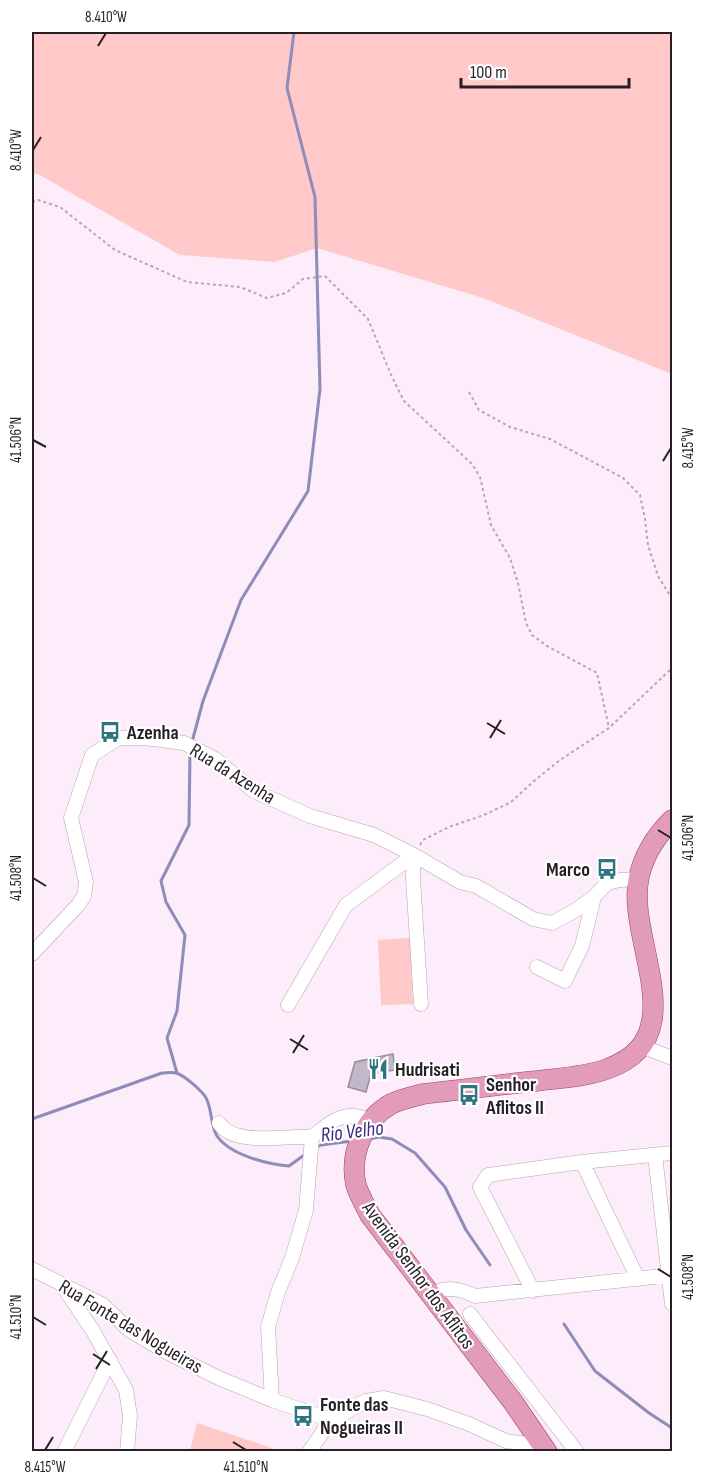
<svg xmlns="http://www.w3.org/2000/svg" width="704" height="1483" viewBox="0 0 704 1483" font-family="'Sofia Sans Condensed',sans-serif">
  <style>
    .green { fill: #fec9c8 }
    .lines { fill: none; stroke-linecap: round; stroke-linejoin: round }
    .stream { stroke: #8e8cb8; stroke-width: 3 }
    .building { fill: #c1b8c9; stroke: #968e9e; stroke-width: 1.5 }
    .minor-casing { stroke: #b4a4b1; stroke-width: 15 }
    .primary-casing { stroke: #934567; stroke-width: 21 }
    .path { stroke: #b5a7b1; stroke-width: 2; stroke-dasharray: 3 3; stroke-linecap: butt }
    .minor { stroke: #fff; stroke-width: 14 }
    .primary { stroke: #e29bb9; stroke-width: 20 }
    .ticks { fill: none; stroke: #261f24; stroke-width: 2 }
    .labels { text-anchor: middle; stroke-width: 4.5; stroke-linejoin: round; paint-order: stroke }
    .poi-label { font-size: 20px; font-weight: bold; fill: #261f24; stroke: #fff; text-anchor: start }
    .street-label { font-size: 20px; fill: #261f24; stroke: #fff }
    .water-label { font-size: 21px; font-style: italic; fill: #3a2b82; stroke: #fff }
    .neatline { fill: none; stroke: #261f24; stroke-width: 2 }
    .ticks-label { font-size: 15px; text-anchor: middle; fill: #261f24 }
  </style>
  <rect width="100%" height="100%" fill="#fdecf9"/>
  <path class="green" d="M32,32H672V374L483,298L317,248L275,262L180,255L38,174L32,173Z
    M410,938L413,1004L381,1005L378,940Z
    M197,1423L272,1448L271,1451H190Z"/>
  <g class="lines">
    <path class="stream" d="M192,742L203,701L241,600L308,491L320,389L315,197L287,88L294,32
      M177,1073L167,1038L177,1011L185,935L166,902L161,881L189,825L190,751
      M32,1119L162,1073C166,1073 172,1072 176,1073C184,1075 205,1093 207,1100C212,1111 211,1127 217,1136C230,1155 267,1164 289,1166L307,1153
      M368,1139L379,1137L392,1139L415,1153L445,1187L466,1230L490,1265
      M315,1148L321,1145L352,1141
      M564,1324L595,1371L649,1413L672,1428"/>
  </g>
  <path class="building" d="M393,1054L395,1070L371,1074L366,1092L348,1087L355,1062Z"/>
  <g class="lines">
    <defs>
      <path id="minor" d="M414,855L413,878L421,1004
        M32,954L78,905L84,896L86,882L71,818L92,755L119,738H145L184,743L215,759L254,791L310,816L374,835L414,855L460,882L476,886L533,919L552,923L576,910L594,897L607,883L620,880L638,879
        M537,967L565,981L582,946L594,897
        M288,1005L346,905L414,855
        M641,1046L672,1058
        M219,1123C234,1147 286,1135 312,1137
        M655,1155L672,1304
        M582,1162L638,1279
        M32,1269L103,1305L129,1330L166,1352L221,1379L272,1400L331,1420
        M64,1288L93,1331L126,1390L130,1416L127,1452
        M533,1291L480,1187L488,1175L582,1162L672,1153
        M431,1295C446,1286 459,1288 475,1296L672,1275
        M470,1314L577,1452
        M272,1400L268,1327L278,1292L292,1258L306,1210L312,1137C330,1122 347,1107 371,1122
        M64,1452L110,1360
        M309,1452L331,1420L366,1401L384,1398L427,1409L469,1424L506,1441L527,1444L538,1438"/>
      <path id="primary" d="M547,1452L513,1402L370,1215C365,1205 359,1195 356,1185C349,1154 364,1119 391,1104C401,1099 412,1097 423,1094C460,1090 498,1085 536,1081C559,1078 585,1077 607,1069C697,1037 625,939 639,877C644,854 656,836 672,820"/>
    </defs>
    <use href="#minor" class="minor-casing"/>
    <use href="#primary" class="primary-casing"/>
    <path class="path" d="M32,202L38,200L60,207L115,250L187,282L240,287L267,298L286,293L303,279L325,276L368,319L392,377L404,401L472,464L480,477L491,525L510,558L518,583L526,623L532,635L547,646L597,673L609,728
      M469,392L479,410L510,427L550,439L623,478L640,495L645,519L648,545L658,576L672,599
      M420,845L423,840L449,827L484,815L511,802L534,781L560,760L609,728L672,668"/>
    <use href="#minor" class="minor"/>
    <use href="#primary" class="primary"/>
  </g>
  <path class="ticks" d="M98,46L106,33M33,150L41,137M33,440L46,447M663,461L671,448M487,723L505,734M490,738L501,720M658,830L671,838M33,878L46,886M290,1039L308,1050M293,1053L304,1035M658,1269L671,1277M33,1317L46,1325M93,1354L110,1365M96,1369L107,1351M233,1442L246,1450M45,1450L53,1437"/>
  <defs>
    <symbol id="bus-bare" viewBox="-9 -9 18 18"><path d="M-5-6H5V4H4V6H2V4H-2V6H-4V4H-5ZM-3.5-4V0h7V-4ZM-3.5 1.2v1.5H-2V1.2ZM2 1.2v1.5H3.5V1.2Z" fill="#2f7482" stroke="#fff" stroke-width="2.5" paint-order="stroke"/></symbol>
    <symbol id="restaurant-bare" viewBox="-9 -9 18 18"><path d="M-5-6h1v4h1v-4h1v4h1v-4h1v5L-1.5 .5V6h-2V.5L-5-1ZM5-6V6H3V1.5H1.5Q1.5-4 5-6Z" fill="#2f7482" stroke="#fff" stroke-width="2.5" paint-order="stroke"/></symbol>
  </defs>
  <g fill-rule="evenodd">
    <use href="#bus-bare" x="95" y="717" width="30" height="30"/>
    <use href="#bus-bare" x="592" y="854" width="30" height="30"/>
    <use href="#restaurant-bare" x="363" y="1054" width="30" height="30"/>
    <use href="#bus-bare" x="454" y="1080" width="30" height="30"/>
    <use href="#bus-bare" x="288" y="1401" width="30" height="30"/>
  </g>
  <g class="labels">
    <g class="poi-label">
      <text x="127" y="739">Azenha</text>
      <text x="590" y="876" text-anchor="end">Marco</text>
      <text x="395" y="1076">Hudrisati</text>
      <text x="486" y="1091">Senhor<tspan x="486" dy="23">Aflitos II</tspan></text>
      <text x="320" y="1411">Fonte das<tspan x="320" dy="23">Nogueiras II</tspan></text>
    </g>
    <g class="street-label">
      <text transform="translate(233 773) rotate(32)" y="7">Rua da Azenha</text>
      <text transform="translate(419 1275) rotate(54)" y="7">Avenida Senhor dos Aflitos</text>
      <text transform="translate(131 1326) rotate(31)" y="7">Rua Fonte das Nogueiras</text>
    </g>
    <g class="water-label">
      <text transform="translate(352 1131) rotate(-7)" y="7">Rio Velho</text>
    </g>
  </g>
  <rect width="704" height="1483" fill="none" stroke="#ffffff" stroke-width="66"/>
  <path d="M461 78v9h168v-9" fill="none" stroke="#261f24" stroke-width="3"/>
  <text x="470" y="78" font-size="18" fill="#261f24" stroke="#ffffff" stroke-width="4.5" paint-order="stroke">100 m</text>
  <rect x="33" y="33" width="638" height="1417" class="neatline"/>
  <g class="ticks-label">
    <text x="106" y="22">8.410°W</text>
    <text transform="translate(16 150) rotate(-90)" y="5">8.410°W</text>
    <text transform="translate(16 440) rotate(-90)" y="5">41.506°N</text>
    <text transform="translate(688 448) rotate(-90)" y="5">8.415°W</text>
    <text transform="translate(688 838) rotate(-90)" y="5">41.506°N</text>
    <text transform="translate(16 878) rotate(-90)" y="5">41.508°N</text>
    <text transform="translate(688 1277) rotate(-90)" y="5">41.508°N</text>
    <text transform="translate(16 1317) rotate(-90)" y="5">41.510°N</text>
    <text x="45" y="1472">8.415°W</text>
    <text x="246" y="1472">41.510°N</text>
  </g>
</svg>
